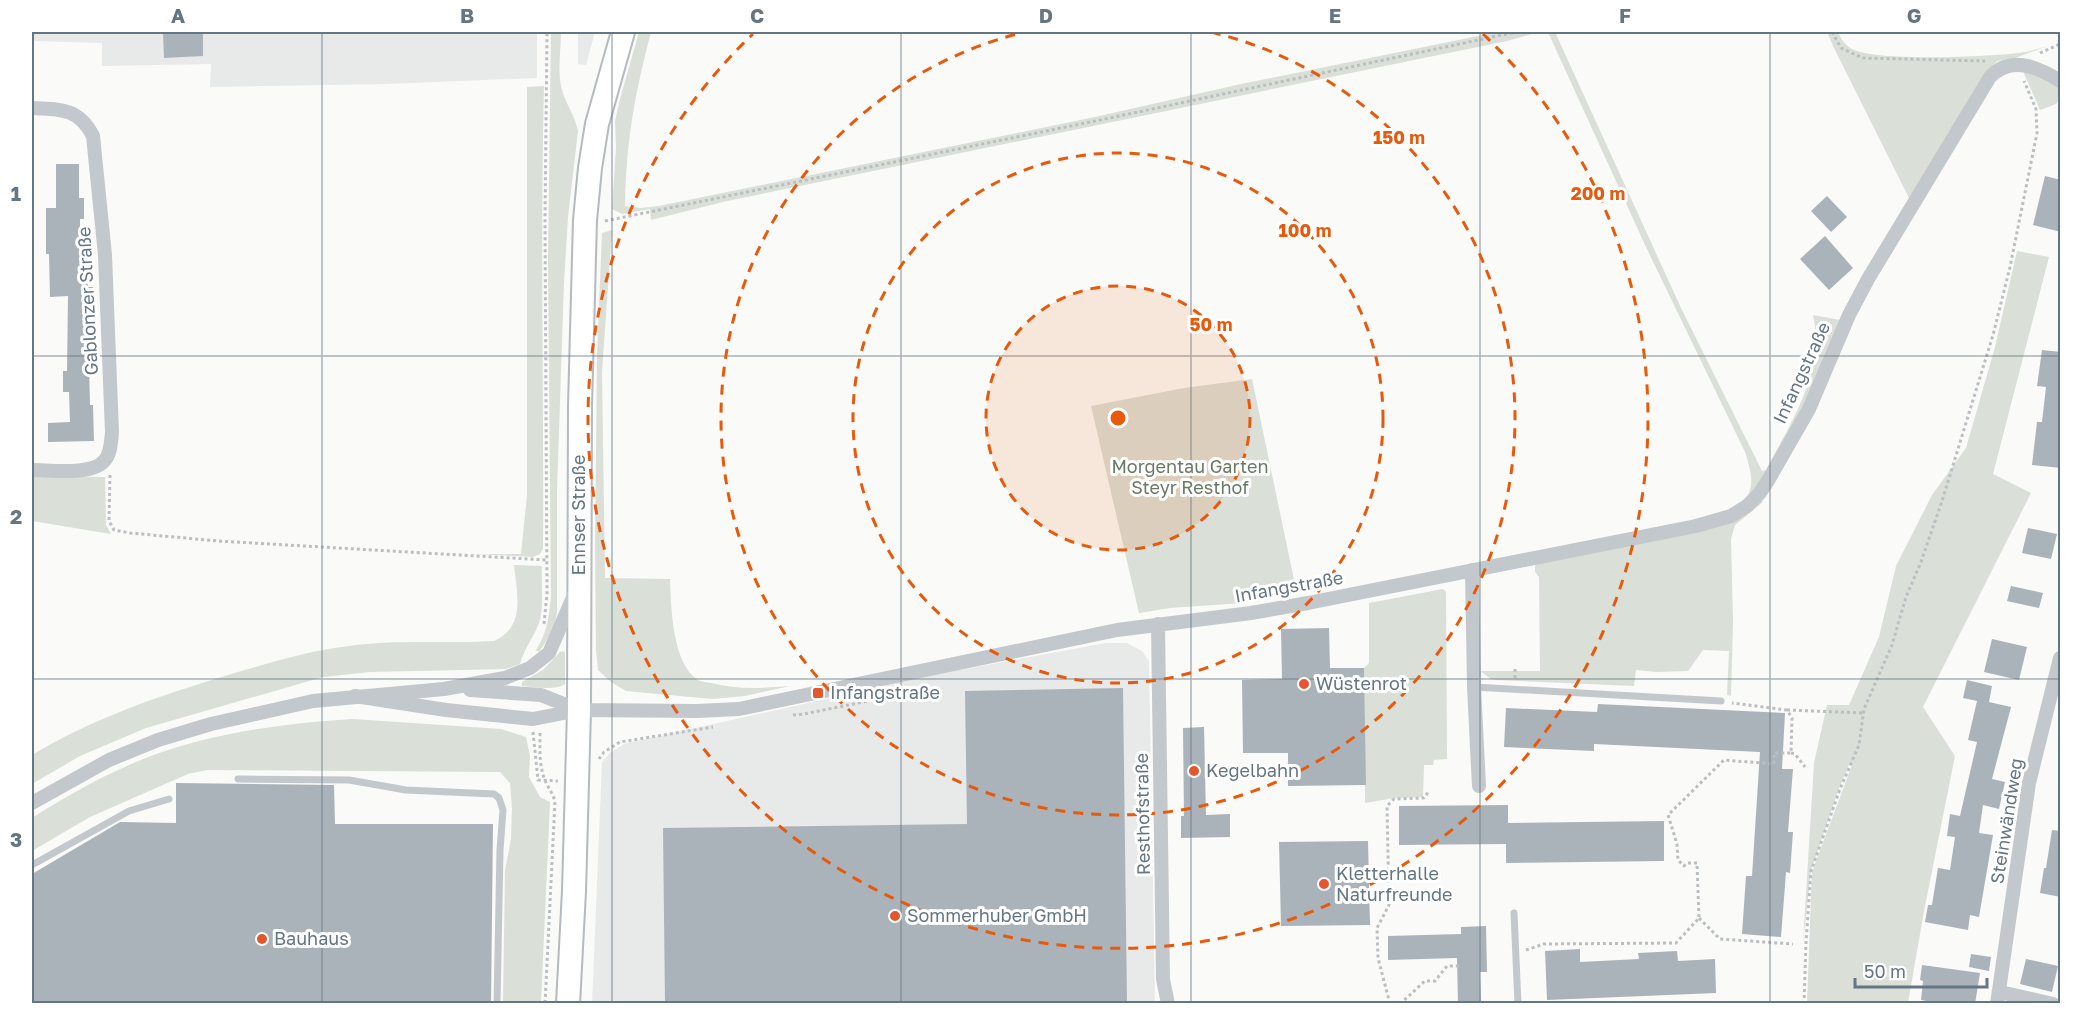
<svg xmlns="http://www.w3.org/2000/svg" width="2092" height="1035" viewBox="0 0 2092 1035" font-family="'Golos Text',sans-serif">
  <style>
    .built { fill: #e8e9e9 }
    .green { fill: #dadfd7 }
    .building { fill: #aab3b9 }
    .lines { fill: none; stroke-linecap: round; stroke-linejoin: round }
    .primary-casing { stroke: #b5babe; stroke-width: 26 }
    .path { stroke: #bbbfc2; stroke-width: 3; stroke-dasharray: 3 3; stroke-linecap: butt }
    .service { stroke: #c3c8cc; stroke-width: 7 }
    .minor { stroke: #c3c8cc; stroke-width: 14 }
    .primary { stroke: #fff; stroke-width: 22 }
    .grid { fill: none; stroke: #657683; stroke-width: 1.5; stroke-opacity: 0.55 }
    .ring { fill: none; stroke: #e8590c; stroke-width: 3; stroke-dasharray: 10 8 }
    .poi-dot { fill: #e4572e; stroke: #fff; stroke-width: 2 }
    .labels { text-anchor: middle; stroke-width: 6; stroke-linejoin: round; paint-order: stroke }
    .street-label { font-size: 18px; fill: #657683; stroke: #fff }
    .park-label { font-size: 18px; fill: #687a64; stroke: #fff }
    .poi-label { font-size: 18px; fill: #657683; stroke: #fff; text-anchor: start }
    .centre { fill: #e8590c; stroke: #fff; stroke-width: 3 }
    .ring-label { font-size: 18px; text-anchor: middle; font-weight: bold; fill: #e8590c; stroke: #fff; stroke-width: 6; stroke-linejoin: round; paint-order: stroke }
    .neatline { fill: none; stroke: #657683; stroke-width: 2 }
    .grid-label { font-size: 20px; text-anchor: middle; font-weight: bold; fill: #657683 }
  </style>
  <rect width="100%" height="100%" fill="#fafaf8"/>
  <path class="built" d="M32,32H537V78L385,84L210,87L211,64L102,66V43L32,41Z
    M578,32H595L586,65L578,64Z
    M1106,643H1127L1142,651L1149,661L1155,1003L592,1004L602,762L611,752L626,743L646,739L938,674Z"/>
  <path class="green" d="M551,32H561C561,50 557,72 562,90C566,104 575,116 578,131L568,217L564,282L557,491V612C555,628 548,639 539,652L536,650C547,633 549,617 551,596L548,260Z
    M639,32H651C635,93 626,141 625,206L640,208L659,206L1095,117L1241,84L1498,32H1539L1507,41L727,201L651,220L650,209L622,214L612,209L616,147L615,121L620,99Z
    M1548,32H1555L1681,308L1762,471L1766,470C1791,422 1826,371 1813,315L1840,320L1806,403L1760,485L1748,495C1755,481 1749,468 1746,454L1645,245Z
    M1827,32H1838C1840,38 1846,46 1852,49C1876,62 1995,57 2025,52C2032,51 2040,48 2048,46L2015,58L1997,61L1978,87L1910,200L1833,46Z
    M2022,69L2060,86V98L2056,104L2040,110Z
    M544,86C540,240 544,395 543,549L540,554L533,557L475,554H521L527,495V87Z
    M612,230L602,372L605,578L670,579C671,606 672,664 698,680C701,682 707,682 711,683C738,690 763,688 790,686L745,696L712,699L626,691L611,682L598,670L596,650L595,549L597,354L602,233Z
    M2017,251L2049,257L1993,474L2031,493L1923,707L1955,756L1924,911L1908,1003H1807L1812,872L1852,765H1849L1839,788L1811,870L1803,943L1814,763L1827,705H1849L1879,637L1896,566L1932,495L1966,448L1995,347Z
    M1252,379L1297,594L1243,603L1170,608L1139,613L1091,406L1184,388Z
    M32,476L105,477L106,525L111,534L32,521Z
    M1760,499L1763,502L1735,525L1731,539L1733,622L1731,696L1727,695L1729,651L1703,650L1688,671L1656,672L1636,670L1634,686L1497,680L1491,679L1480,671H1540L1539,577L1535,572V562L1702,529Z
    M514,565L542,566C541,583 544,604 540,620C535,636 524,648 520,664L506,669L370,672L323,677L146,728L80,756L32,784V755C92,719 158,696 225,676C266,664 306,651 349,646C397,639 446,644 494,641C526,627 517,593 514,565Z
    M1443,589L1446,592L1447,759L1434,760L1433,765H1424L1423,797L1395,798L1365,803L1364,668L1369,663V603Z
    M563,651L565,653V684C554,691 535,687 522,686V682L543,670L560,652Z
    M353,719L501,729L526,737L530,756L529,777L540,797L550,802L541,1003H503L505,870L511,839L512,808L510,783L500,772L207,770L188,774L90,817L32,851V818C63,798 95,780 129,765C199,734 277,724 353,719Z"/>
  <path class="building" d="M163,32H203V56L164,58Z
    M56,164H79V198H84V219H80V263H88V287H93L94,313H90L89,363L90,405H93L94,441L48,442V423L70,422L69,392H63V371H67L68,296L50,297L49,254H46V208H56Z
    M2045,176L2061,180V232L2033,225Z
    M1827,196L1847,217L1831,232L1811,211Z
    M1825,236L1853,268L1829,290L1800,259Z
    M2042,350L2061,352V468L2032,465L2037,422H2042L2046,387L2037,386Z
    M2028,528L2057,534L2051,559L2022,553Z
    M2011,586L2043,593L2039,608L2007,601Z
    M1329,628L1330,668H1364L1366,785L1288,786V753H1243L1242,680L1282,679L1281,629Z
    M1992,639L2027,647L2019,680L1984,672Z
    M1967,680L1992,686L1989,702L2011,707L1992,779L2005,782L1999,809L1983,805L1979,833L1993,835L1979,917L1970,915L1968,930L1925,922L1928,905H1932L1938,868L1950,870L1955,837L1947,836L1950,814L1960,816L1977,742L1968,740L1977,701L1963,698Z
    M1123,688L1127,1004H665L663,828L967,824L965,691Z
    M1598,704L1785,713L1782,769H1793L1788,832H1793L1790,873L1786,872L1781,937L1742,934L1746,876H1752L1760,752L1594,744V751L1504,747L1506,708L1597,712Z
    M1204,727L1206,815L1230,814V837L1181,838V816H1184L1183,728Z
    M176,783L334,785L335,824H493L491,1004H32V874L120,822L176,823Z
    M1508,805V823L1664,821V861L1506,863V844L1399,845V806Z
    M2052,830L2061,831V897L2040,893L2044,868H2046Z
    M1368,841L1370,925L1281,926L1279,842Z
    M1486,926L1487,972H1480L1481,1004H1458L1457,958L1388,960V936L1461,934V927Z
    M1580,949V962L1639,959L1638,953L1677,951L1678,961L1715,959L1716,993L1547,1000L1545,951Z
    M1971,954L1991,957L1989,971L1969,967Z
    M2026,959L2058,966L2052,992L2020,984Z
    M1922,965L1980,973L1975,1004H1943L1921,1000L1923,981L1920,980Z"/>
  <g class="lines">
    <defs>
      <path id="primary" d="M568,1004L574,891L579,710L580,406L585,220L590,168L597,124L623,32"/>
    </defs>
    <use href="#primary" class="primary-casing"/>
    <path class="path" d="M1832,32L1841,48L1863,58L1985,61
      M2040,53L2060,44
      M605,221L1105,119L1516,32
      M110,475L109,521L114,530L130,533L218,541L546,560
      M544,624L547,594L545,219L547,32
      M1515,678V668
      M1787,710L1863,713
      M793,715L804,714L893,696L911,697L914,689
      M533,732L538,780L558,781
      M540,733C540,749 539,763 544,778C547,786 552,792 555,801L545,1004
      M1791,753L1795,754L1805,767
      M599,759L604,752L620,742L713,727
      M1699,918L1720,939L1793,944
      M1526,950L1544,944L1676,943L1699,918L1697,863H1687L1684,866L1678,860L1677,844L1668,815L1724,760L1774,764V753H1791L1792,718L1787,710L1732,703
      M1390,1004L1378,958L1377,928L1389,905L1387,806L1394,799L1424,798L1429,791
      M1400,1004L1425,981H1435L1447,966H1459
      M1804,1004L1806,942L1811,871L1840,789L1859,745L1864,709L1892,645L1906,597L1921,562L1942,501L1993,335L2010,267L2037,133L2036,109L2024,81"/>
    <path class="service" d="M1474,687L1721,701
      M238,779L349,780L406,790L494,794L499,798L503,810L500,850L497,1004
      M32,865L129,811L169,799
      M1514,913L1518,1004"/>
    <path class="minor" d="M32,108C60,109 79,108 93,136L105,255L112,432C111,441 111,453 105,460C93,476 51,470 32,470
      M1472,570L1474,687L1479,786
      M1158,624L1163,979L1168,1004
      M470,690L541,695L579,710
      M355,696L446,710L533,719L579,710L697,711L739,709L1117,630L1251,613L1308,603L1696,526L1731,516L1747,506L1759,494L1769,479L1809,409L1849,315L1868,279L1990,77C2011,55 2038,67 2060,81
      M32,803L109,760L158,740L211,724L313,701L444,689L505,678L530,668L549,653L574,595
      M2000,992L2053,1004
      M1997,1004L2029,783L2060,658"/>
    <use href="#primary" class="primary"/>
  </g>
  <path class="grid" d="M322,32V1004M612,32V1004M901,32V1004M1191,32V1004M1480,32V1004M1770,32V1004M32,356H2060M32,679H2060"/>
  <circle cx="1118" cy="418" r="132" fill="#e8590c" fill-opacity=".12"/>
  <g class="ring">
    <circle cx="1118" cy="418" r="132"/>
    <circle cx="1118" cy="418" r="265"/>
    <path d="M1211 32A397 397 0 1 1 1025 32"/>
    <path d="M1483 34A530 530 0 1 1 753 34"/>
  </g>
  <g class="poi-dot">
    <circle cx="1304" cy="684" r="6"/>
    <rect x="812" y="687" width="12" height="12" rx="3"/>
    <circle cx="1194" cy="771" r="6"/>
    <circle cx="1324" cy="884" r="6"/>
    <circle cx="895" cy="916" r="6"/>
    <circle cx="262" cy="939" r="6"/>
  </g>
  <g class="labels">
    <g class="street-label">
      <text transform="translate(88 301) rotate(-93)" y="6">Gablonzer Straße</text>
      <text transform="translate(1802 373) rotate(-65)" y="6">Infangstraße</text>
      <text transform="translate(579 515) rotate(-90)" y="6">Ennser Straße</text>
      <text transform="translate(1289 587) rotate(-10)" y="6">Infangstraße</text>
      <text transform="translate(1143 814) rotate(-91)" y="6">Resthofstraße</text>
      <text transform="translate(2007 821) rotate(-81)" y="6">Steinwändweg</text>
    </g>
    <g class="park-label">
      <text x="1190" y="473">Morgentau Garten<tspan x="1190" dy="21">Steyr Resthof</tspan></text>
    </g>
    <g class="poi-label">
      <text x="1316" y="690">Wüstenrot</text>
      <text x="830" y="699">Infangstraße</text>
      <text x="1206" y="777">Kegelbahn</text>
      <text x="1336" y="880">Kletterhalle<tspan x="1336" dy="21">Naturfreunde</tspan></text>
      <text x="907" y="922">Sommerhuber GmbH</text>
      <text x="274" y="945">Bauhaus</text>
    </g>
  </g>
  <circle cx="1118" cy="418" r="9" class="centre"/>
  <g class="ring-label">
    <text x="1399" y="144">150 m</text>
    <text x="1598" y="200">200 m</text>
    <text x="1305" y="237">100 m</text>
    <text x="1211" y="331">50 m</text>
  </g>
  <rect width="2092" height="1035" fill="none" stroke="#ffffff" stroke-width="66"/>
  <path d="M1855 978v9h132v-9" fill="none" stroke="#657683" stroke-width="3"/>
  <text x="1864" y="978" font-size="18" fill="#657683" stroke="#ffffff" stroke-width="4.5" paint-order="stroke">50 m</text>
  <rect x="33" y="33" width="2026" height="969" class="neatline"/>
  <g class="grid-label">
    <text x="178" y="23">A</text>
    <text x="467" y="23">B</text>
    <text x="757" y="23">C</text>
    <text x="1046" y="23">D</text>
    <text x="1335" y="23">E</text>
    <text x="1625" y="23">F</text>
    <text x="1914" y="23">G</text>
    <text x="16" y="201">1</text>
    <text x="16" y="524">2</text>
    <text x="16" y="847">3</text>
  </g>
</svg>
